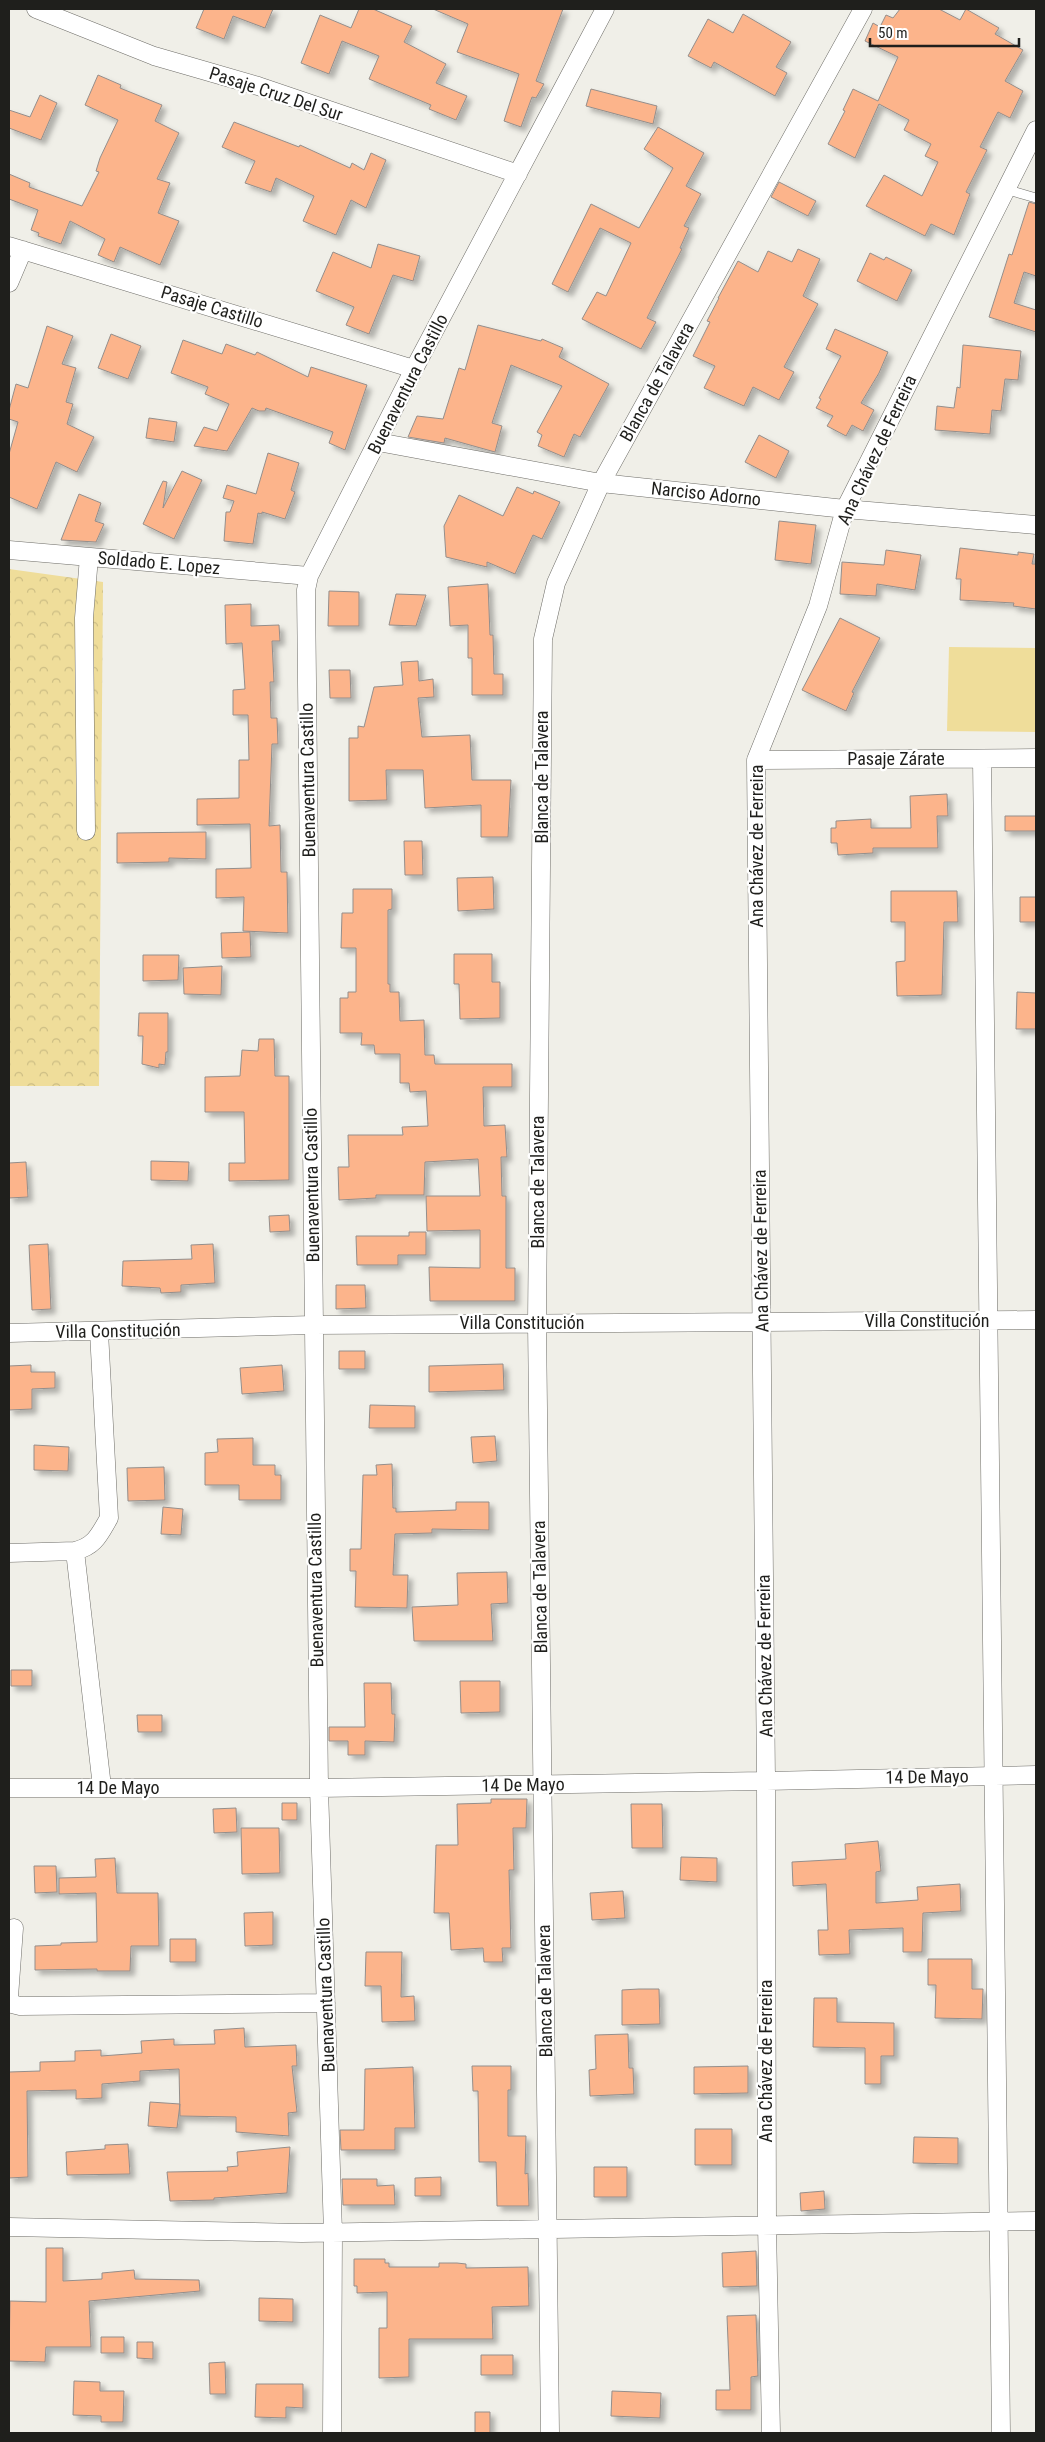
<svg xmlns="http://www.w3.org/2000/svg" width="1045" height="2442" viewBox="0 0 1045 2442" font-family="'Roboto Condensed',sans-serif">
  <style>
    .park { fill: url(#park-crowns) }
    .garden { fill: #efdd9a }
    .building { fill: #fcb48b; stroke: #948e8b; filter: url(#shadow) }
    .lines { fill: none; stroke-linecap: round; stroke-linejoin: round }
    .lane-casing { stroke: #6e6d68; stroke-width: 10 }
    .street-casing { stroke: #6e6d68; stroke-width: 19 }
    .lane { stroke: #fff; stroke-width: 9 }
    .street { stroke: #fff; stroke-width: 18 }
    .labels { text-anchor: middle; stroke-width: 4.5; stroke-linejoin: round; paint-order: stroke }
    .street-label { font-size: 18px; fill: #1f1f1c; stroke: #fff }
  </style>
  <defs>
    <pattern id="park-crowns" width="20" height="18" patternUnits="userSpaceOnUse" patternTransform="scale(1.25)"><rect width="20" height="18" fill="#efdd9a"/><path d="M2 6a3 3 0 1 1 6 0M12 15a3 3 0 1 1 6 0" fill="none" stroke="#ccbd84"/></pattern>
    <filter id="shadow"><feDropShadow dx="4.5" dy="4.5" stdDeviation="2.5" flood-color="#0004"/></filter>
  </defs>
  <rect width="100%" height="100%" fill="#f0efe8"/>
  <path class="park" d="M9,569L103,582L99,1086H9Z"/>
  <path class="garden" d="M949,647L1036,648V732L947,731Z"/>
  <path class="building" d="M204,9H273L265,28L233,16L224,39L196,28Z
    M359,9H373L412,26L404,42L446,64L436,83L467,96L456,120L429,109L431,105L369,79L379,56L342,41L329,74L301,63L320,15L351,28Z
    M433,9H563L536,81L544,84L536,98L532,97L521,127L504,121L519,74L457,52L468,24Z
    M900,9H939L960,20L966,9L999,28L995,34L1023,50L1005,81L1023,91L1010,118L998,112L980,147L987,150L966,192L970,194L954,235L931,224L925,236L866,206L884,175L922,196L938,162L925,156L931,144L904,130L909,120L879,104L855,158L828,144L845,111L843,110L853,89L878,101L898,57L865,41L873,23L880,27L886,15L893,18Z
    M743,14L791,42L776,67L787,73L775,96L714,62L711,68L688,56L708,19L733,33Z
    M98,75L121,85L120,88L162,105L155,121L179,133L157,179L170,183L158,213L179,221L160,265L120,247L114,262L98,255L105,239L70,221L61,244L38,236L39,233L31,230L38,210L9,199V174L30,183L29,187L82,206L99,172L96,171L100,158L118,120L85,105Z
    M591,89L657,106L653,124L586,106Z
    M40,95L57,103L41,140L9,128V110L30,117Z
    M234,122L299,147L300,145L350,168L352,163L364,170L371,153L386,160L366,208L351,200L336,235L303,221L314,196L276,178L271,192L245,183L255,161L222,147Z
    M658,127L704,153L686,186L701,194L684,226L689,228L680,248L682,249L647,318L656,322L641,349L582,319L597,292L606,296L631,243L600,228L568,292L552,284L591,204L639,228L673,168L644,149Z
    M779,182L816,201L808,216L771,197Z
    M1029,202L1036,204V276L1024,272L1014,303L1036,310V332L989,317L1009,254L1012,255Z
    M378,244L420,256L413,281L393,275L369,334L346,325L354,307L316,291L333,252L371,268Z
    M798,249L820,259L803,296L818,304L784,367L794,372L779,400L753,387L744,406L704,388L715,366L693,356L710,322L707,321L719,298H718L738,261L758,272L768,251L792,262Z
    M870,253L884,260L886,257L912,270L897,301L857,281Z
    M478,325L541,341L542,339L563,348L559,357L609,384L580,437L574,434L564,457L538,446L542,435L537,432L562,386L511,365L492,423L502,426L495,452L445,438L444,443L408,437L417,416L443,419L459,368L465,370Z
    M47,326L73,336L62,364L76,368L66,402L73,404L67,424L94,437L77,472L56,462L37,509L9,497V454L18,422L9,419V410L16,384L28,388Z
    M835,329L888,352L879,373L861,403L874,410L863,431L852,425L846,436L827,426L833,416L816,408L821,399L819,398L841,356L826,349Z
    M111,334L141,346L128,379L98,368Z
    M183,340L222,354L226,344L255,355L257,352L308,377L311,367L367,385L345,450L329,443L333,432L266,408L265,411H259L252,408L227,451L194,446L204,427L217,431L229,404L205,394L208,387L171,373Z
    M963,345L1021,351L1018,380L1005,379L1001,411L992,410L990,434L935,430L937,406L954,408L957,387L960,388Z
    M149,418L177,422L174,442L146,438Z
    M759,435L789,451L776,478L745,462Z
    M268,453L299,463L291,490L295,492L285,519L262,512V514L258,513L253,544L224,541L226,512H230L234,501L223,498L227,485L256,494Z
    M182,471L202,480L174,539L143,524L163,481L167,482L163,508Z
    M517,487L533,494L534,491L560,502L542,539L533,535L515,574L487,562V567L446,557L444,526L459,495L503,516Z
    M79,494L101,503L95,521L104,524L96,542L61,540Z
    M779,521L816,525L811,564L775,560Z
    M960,548L1018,555V552L1034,554L1032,564H1036V609L1013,606L1014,603L960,600L961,579H956Z
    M886,550L921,555L915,590L877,584L876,596L840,594L842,562L884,565Z
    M488,584L490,635H493L494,674H503V695H472V658H468V625L450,626L448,587Z
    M329,591L359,592V626H328Z
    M396,594L426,595L416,626L389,625Z
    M251,604V626L279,625L280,641H272L274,682H270L271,718H277L278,744H272L269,826L280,825L281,872H287L288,933L243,931L244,897L216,898V869L251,868L250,824L197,825V799L239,798V760H249L248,715H233V690L245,689L242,643L226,644L225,605Z
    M840,618L880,638L852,692L854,693L846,711L802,690Z
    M418,661L419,681L433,679L434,697L418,698L422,737L470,735L472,780H511L508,837H481V805L425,808L423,770H386L387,800L349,801V738H358V726L364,727L374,687L403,685L401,662Z
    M329,670H350L351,698H330Z
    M947,794L948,816H937L938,848H873V853L838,855L837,843H831V828H836V821L871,819V828H911L910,796Z
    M1005,816H1036V831H1005Z
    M206,832V859L169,858V862L117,863V833Z
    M404,841H422L423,875H405Z
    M493,877L494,909L458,911L457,878Z
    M353,889H392V909L388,910V984H390V992H399L400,1021L424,1020L425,1055H434L435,1064H512V1087H483L484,1126L505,1125L507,1157H501L502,1196H506V1268H515V1301H430L429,1267L480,1268V1230L427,1231L426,1196H480L478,1159L425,1162L424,1195H376V1198L339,1200L338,1167H349L348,1135H403L402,1127L428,1126L426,1091L410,1092L409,1083H400V1054H375L374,1045H361L362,1033H340V998H348V992H356V948H341L342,913H353Z
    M891,891H957L958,922H944L942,995L897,996L896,962L905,961V922H891Z
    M1020,897H1036V922H1020Z
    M250,932L251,957L222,958L221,933Z
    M454,954H492V982H500V1018L460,1019L459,984H454Z
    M143,955H179L178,980L143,981Z
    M222,966L221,995L184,994L183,968Z
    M1017,992L1036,993V1029H1016Z
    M139,1013H168V1052H166L165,1065L159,1064V1068L142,1064L143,1036H138Z
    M259,1039H274L275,1076H289V1180L229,1181V1163H245L244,1112H205V1077L240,1076L242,1050L258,1051Z
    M151,1161L189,1162L188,1181L151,1180Z
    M26,1162L28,1197L9,1198V1163Z
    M289,1215L290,1231L270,1232L269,1216Z
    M409,1232H426V1255H398V1265H357L356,1236H409Z
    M48,1244L51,1309L32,1310L29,1245Z
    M213,1244L215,1283L181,1285V1292L161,1293L160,1288L122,1286L123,1261L192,1259L191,1245Z
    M336,1285H365L366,1308L336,1309Z
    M339,1351H365V1369H339Z
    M503,1364L504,1390L429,1392V1366Z
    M31,1365V1372H55V1388L32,1389V1409L9,1410V1366Z
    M282,1365L284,1391L242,1394L240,1368Z
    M370,1405L415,1406V1428H369Z
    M495,1436L497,1461L473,1463L471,1437Z
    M253,1438V1465H275V1475H281V1500H239V1485H205V1453L218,1452L217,1439Z
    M34,1445L69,1447L68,1471L34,1470Z
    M392,1464L393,1508H396V1512L456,1510V1502H489V1530L432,1529V1533L395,1534L393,1575H408L407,1608L355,1607L356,1571H350V1549H361L363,1475H377L376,1465Z
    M164,1467L165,1500L128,1501L127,1468Z
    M163,1507L183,1509L181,1535L161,1534Z
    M507,1572L508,1603L491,1604L493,1641H414L412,1607L458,1605L457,1573Z
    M11,1670H32V1686H11Z
    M460,1681H500V1712L461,1713Z
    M364,1683H391L392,1714H395L394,1742L365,1741V1755H348V1741H329V1727H365Z
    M137,1715H162V1732H138Z
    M491,1799H527L526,1828H513L514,1870H509L511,1948H502L503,1962H484L483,1948L451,1950L449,1913H434L436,1845H458L457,1804L491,1803Z
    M282,1803H297V1820H282Z
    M631,1804H662L663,1848H632Z
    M236,1808L237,1832L214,1833L213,1809Z
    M241,1828H279L280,1873L242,1874Z
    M878,1841L881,1871L876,1872V1903L918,1900L917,1887L960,1884L961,1911L923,1913L922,1952H903V1928L849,1930L850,1954L819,1955L818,1930H828L826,1884L793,1886L792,1862L846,1859L845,1844Z
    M681,1857L717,1858V1882L680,1880Z
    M115,1858L117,1893H158L159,1946H131L130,1971H97V1969L35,1970V1946L61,1945V1943L97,1942L96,1893L59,1894V1878L96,1877L95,1859Z
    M34,1866H56L57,1892L35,1893Z
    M623,1891L625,1918L592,1920L590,1893Z
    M273,1912V1945L245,1946L244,1913Z
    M170,1939H196V1962H170Z
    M366,1952H402L401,1997L414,1996L415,2021L382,2022L381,1986H365Z
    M928,1959H972V1989H983L982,2019L935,2018L936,1985H928Z
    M639,1989H659L660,2024L622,2025V1990Z
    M814,1998H837V2022L894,2023V2056H881V2084H865V2048L813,2047Z
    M244,2028L245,2047L296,2045L297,2066H292L297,2112L288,2113L289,2136L236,2132V2117L180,2116L179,2069L140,2071V2081L102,2084V2098L76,2099V2090L27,2091L28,2177L9,2178V2072L40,2071V2062L75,2061V2051L101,2050V2056L142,2053L141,2041L174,2039V2045L215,2044L214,2030Z
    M628,2034L629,2068H633L634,2094L590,2096L589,2070L596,2069L595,2035Z
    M472,2066H511V2090H508V2136H526L525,2174L528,2173L529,2206H497L496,2162H479L478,2091H473Z
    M748,2066V2093L694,2094V2067Z
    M413,2067L415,2128H395V2150H341L340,2130H364L365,2069Z
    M150,2102L180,2104L177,2128L148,2126Z
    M695,2129H732V2165H695Z
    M914,2137L958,2138V2164L913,2163Z
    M128,2144L130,2174L67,2175L66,2152L105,2149V2145Z
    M290,2147L287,2193L214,2198V2200L170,2201L167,2172L228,2171L227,2167L238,2166L237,2152Z
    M594,2167H627V2197H594Z
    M441,2177V2196H415V2178Z
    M342,2179H377V2186L394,2185L395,2205H343Z
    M824,2191L825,2209L801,2211L800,2193Z
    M46,2248H63V2281L102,2279V2273L134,2270L135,2279L199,2280L200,2291L89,2301L91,2347H46L45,2362L9,2361L10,2301L46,2302Z
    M756,2251L757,2286L723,2287L722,2253Z
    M354,2259H385V2263H389V2267H439V2263H457L466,2264V2268L528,2267L529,2306L492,2307L493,2339H409V2377L379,2378V2328H387V2292L357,2293V2286H354Z
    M259,2298L293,2299V2322L259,2321Z
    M756,2315L758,2376L751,2377V2410H716V2390H730L727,2316Z
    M101,2337H124V2353H101Z
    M137,2342H153V2359L137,2358Z
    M481,2355H513V2375H481Z
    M225,2362L226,2394H210L209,2363Z
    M74,2381L100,2382V2391H124L123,2422H101V2416L73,2415Z
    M256,2384H303V2408L286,2407V2418L255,2417Z
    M612,2391L661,2393L660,2418L611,2416Z
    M475,2412H490V2433H475Z"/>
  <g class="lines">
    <defs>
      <path id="lane" d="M1005,189L1036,198"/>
      <path id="street" d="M36,9L154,56L258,86L518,174
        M9,246L414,369
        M9,283L23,250
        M378,442L601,483L845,509L1036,525
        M9,550L309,576
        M982,759L1001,2433
        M756,760L1036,758
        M86,831L84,618L89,557
        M99,1332L109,1518C99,1535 95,1546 75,1551L102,1787
        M9,1333L313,1325L1036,1320
        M9,1553L75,1551
        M9,1788H319L766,1781L1036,1775
        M14,1928L9,1997L12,2004L20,2006L326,2003
        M9,2227L302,2233L1036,2221
        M332,2433L333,2233L319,1788L306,590L309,576L414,369L605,9
        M550,2433L537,1323L543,639L556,583L601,483L863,9
        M771,2433L767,2225L766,1781L756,760L818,606L845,509L1036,130"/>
    </defs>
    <use href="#lane" class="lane-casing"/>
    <use href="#street" class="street-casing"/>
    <use href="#lane" class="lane"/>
    <use href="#street" class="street"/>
  </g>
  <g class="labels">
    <g class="street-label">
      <text transform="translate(276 94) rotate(18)" y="6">Pasaje Cruz Del Sur</text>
      <text transform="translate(212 307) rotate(17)" y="6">Pasaje Castillo</text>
      <text transform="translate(657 382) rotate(-61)" y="6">Blanca de Talavera</text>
      <text transform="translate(408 384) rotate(-63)" y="6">Buenaventura Castillo</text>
      <text transform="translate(877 450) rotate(-65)" y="6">Ana Chávez de Ferreira</text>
      <text transform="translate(706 494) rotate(6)" y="6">Narciso Adorno</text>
      <text transform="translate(159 563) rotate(5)" y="6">Soldado E. Lopez</text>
      <text x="896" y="765">Pasaje Zárate</text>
      <text transform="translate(542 777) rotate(-90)" y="6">Blanca de Talavera</text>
      <text transform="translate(308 780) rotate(-91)" y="6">Buenaventura Castillo</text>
      <text transform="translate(757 846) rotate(-90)" y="6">Ana Chávez de Ferreira</text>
      <text transform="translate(538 1182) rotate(-90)" y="6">Blanca de Talavera</text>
      <text transform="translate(312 1185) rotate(-91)" y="6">Buenaventura Castillo</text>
      <text transform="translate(761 1251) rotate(-91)" y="6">Ana Chávez de Ferreira</text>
      <text x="927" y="1327">Villa Constitución</text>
      <text x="522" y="1329">Villa Constitución</text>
      <text transform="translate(118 1331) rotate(-1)" y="6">Villa Constitución</text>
      <text transform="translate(540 1587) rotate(-91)" y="6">Blanca de Talavera</text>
      <text transform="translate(316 1590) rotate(-91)" y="6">Buenaventura Castillo</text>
      <text transform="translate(765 1656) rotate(-91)" y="6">Ana Chávez de Ferreira</text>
      <text transform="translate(927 1777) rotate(-1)" y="6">14 De Mayo</text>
      <text transform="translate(523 1785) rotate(-1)" y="6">14 De Mayo</text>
      <text x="118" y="1794">14 De Mayo</text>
      <text transform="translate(545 1991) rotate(-91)" y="6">Blanca de Talavera</text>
      <text transform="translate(326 1995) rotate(-92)" y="6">Buenaventura Castillo</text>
      <text transform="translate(766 2061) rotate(-90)" y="6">Ana Chávez de Ferreira</text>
    </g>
  </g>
  <rect width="1045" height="2442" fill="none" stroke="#1f1f1c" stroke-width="20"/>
  <path d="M870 38v8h149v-8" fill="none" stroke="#1f1f1c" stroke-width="2.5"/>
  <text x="878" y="38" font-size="15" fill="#1f1f1c" stroke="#ffffff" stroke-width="4" paint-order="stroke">50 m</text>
</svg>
